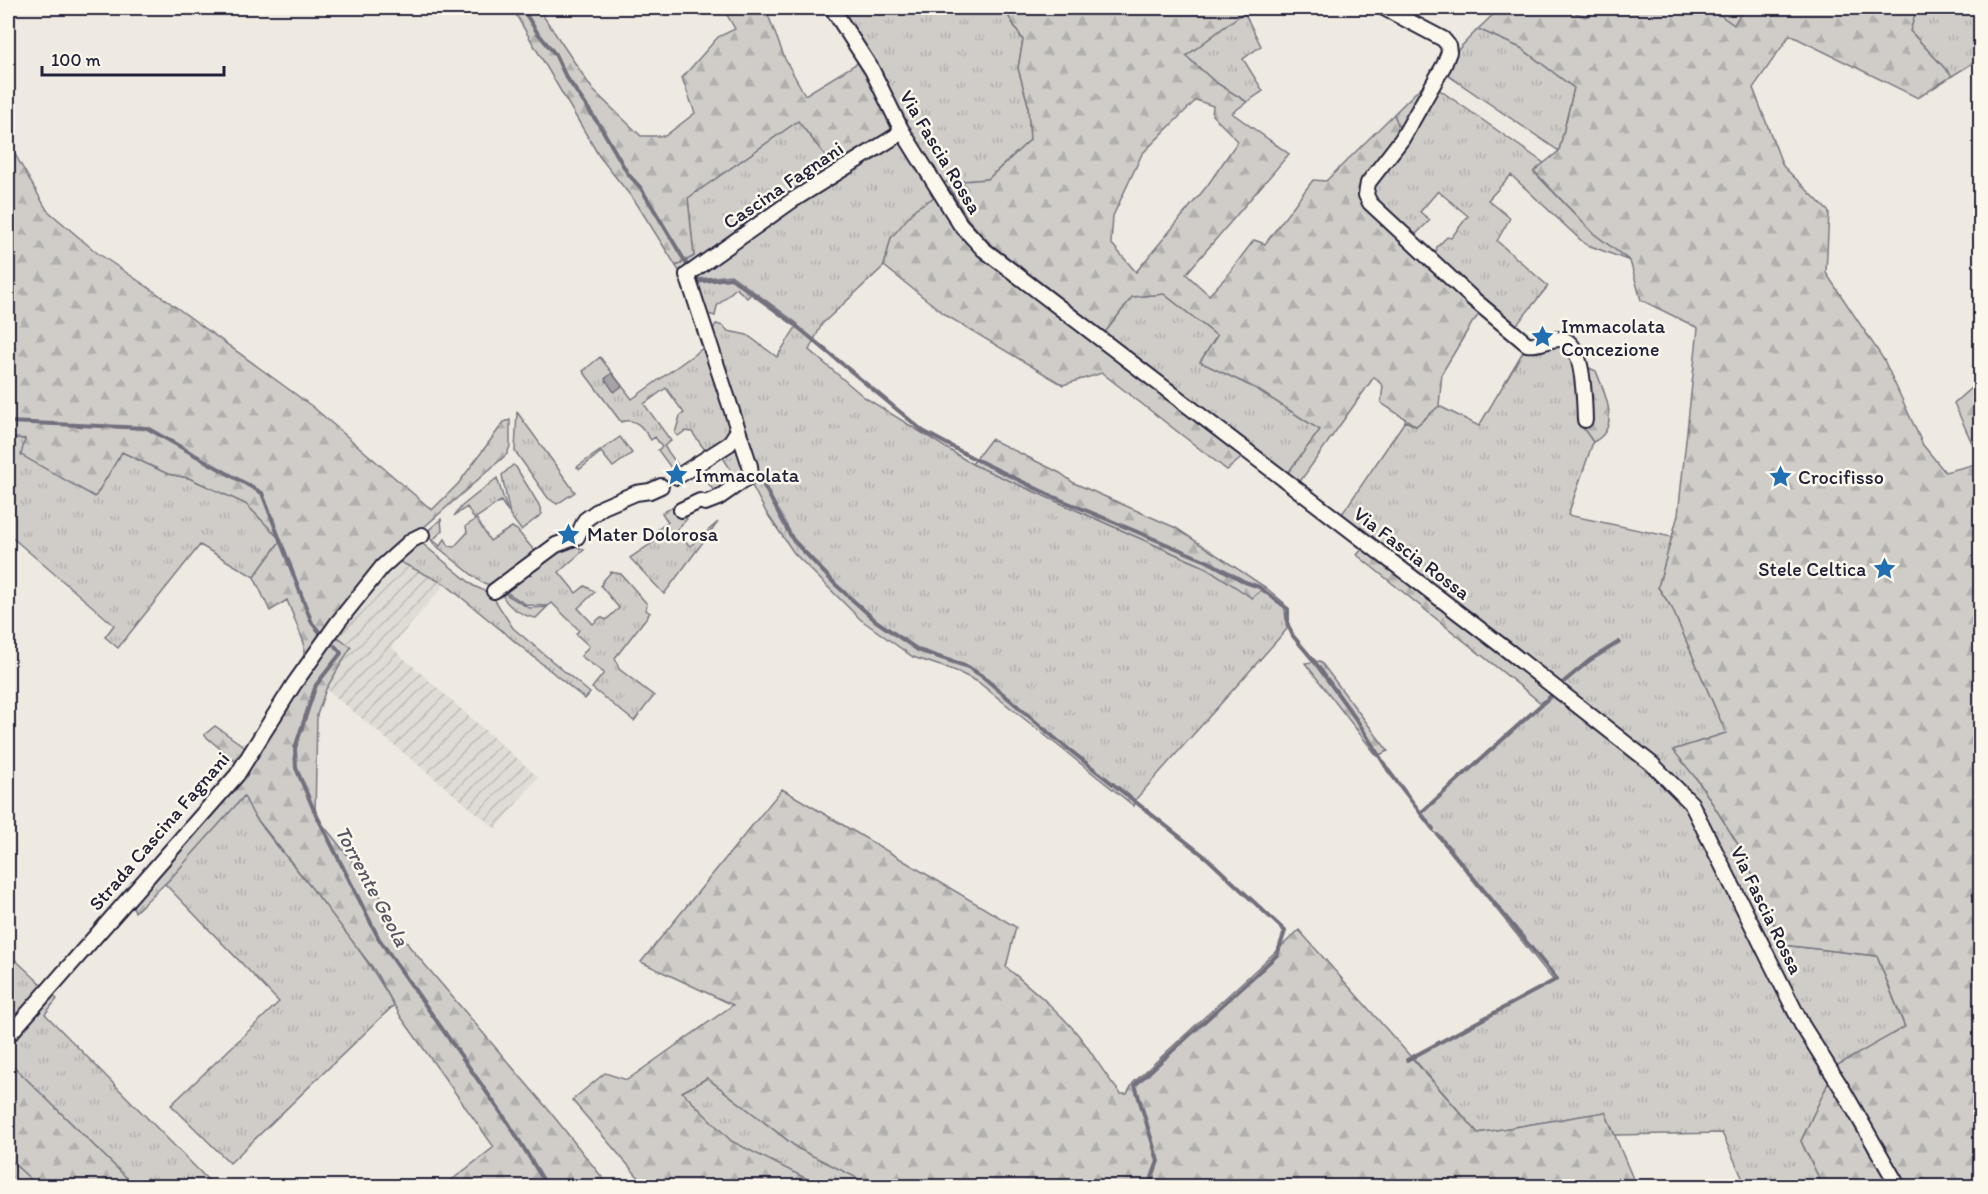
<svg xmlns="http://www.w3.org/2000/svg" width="1988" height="1194" viewBox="0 0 1988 1194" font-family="Itim,sans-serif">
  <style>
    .industrial { fill: url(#industrial-furrows) }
    .grass { fill: url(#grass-tufts); stroke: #797882; stroke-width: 1.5 }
    .forest { fill: url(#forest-firs); stroke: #797882; stroke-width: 1.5; fill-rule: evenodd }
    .water { fill: #a6a3a7; stroke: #716f7c; stroke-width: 1.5 }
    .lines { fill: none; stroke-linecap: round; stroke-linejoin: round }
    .stream { stroke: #716f7c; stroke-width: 4 }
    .minor-casing { stroke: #22223b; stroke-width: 18 }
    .minor { stroke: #fbf7ec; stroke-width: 14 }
    .labels { text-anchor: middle; stroke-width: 5; stroke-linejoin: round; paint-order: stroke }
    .street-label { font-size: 20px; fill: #22223b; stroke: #fbf7ec }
    .poi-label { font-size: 20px; fill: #22223b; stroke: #fbf7ec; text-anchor: start }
    .water-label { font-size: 21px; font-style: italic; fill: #575666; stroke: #fbf7ec }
  </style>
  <defs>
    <pattern id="industrial-furrows" width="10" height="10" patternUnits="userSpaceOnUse" patternTransform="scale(1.5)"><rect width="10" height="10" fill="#dfdbd5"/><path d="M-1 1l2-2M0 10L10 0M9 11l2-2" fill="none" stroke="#bfbcb8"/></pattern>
    <pattern id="grass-tufts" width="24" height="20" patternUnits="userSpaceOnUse" patternTransform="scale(1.5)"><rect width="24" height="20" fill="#d0cdc9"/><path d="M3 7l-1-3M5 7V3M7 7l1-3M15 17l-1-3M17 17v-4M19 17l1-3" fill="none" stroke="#b2b0ae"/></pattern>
    <pattern id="forest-firs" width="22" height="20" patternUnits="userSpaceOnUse" patternTransform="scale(1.5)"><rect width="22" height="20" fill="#d0cdc9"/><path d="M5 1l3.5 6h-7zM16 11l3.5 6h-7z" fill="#b2b0ae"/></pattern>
  </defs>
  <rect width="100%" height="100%" fill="#eeeae2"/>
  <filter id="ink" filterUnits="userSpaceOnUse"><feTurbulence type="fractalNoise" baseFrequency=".0167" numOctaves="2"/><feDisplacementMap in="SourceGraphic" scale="12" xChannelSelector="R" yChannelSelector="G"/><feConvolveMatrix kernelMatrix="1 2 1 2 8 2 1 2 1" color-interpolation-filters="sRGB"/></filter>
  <g filter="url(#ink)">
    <path class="industrial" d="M396,560L445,584L391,647L538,777L496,829L326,689L351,647L333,633Z"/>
    <path class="grass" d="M836,8H1009V17L1023,40L1018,68L1028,104L1030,140L988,179L939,183L875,68Z
      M1565,8H1602L1585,17Z
      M1710,8H1744L1734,25Z
      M1917,8H1980V55L1973,63L1952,76L1910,31Z
      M1244,12L1261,46L1243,59L1263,91L1247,102L1215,82L1186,56Z
      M1478,29L1521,48L1574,88L1559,151L1443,72L1451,57Z
      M1434,74L1401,134L1394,114Z
      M1434,86L1544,163L1534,172L1593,233L1630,261L1585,244L1511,175L1488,200L1510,218L1497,241L1548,286L1515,327L1435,256L1437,247L1447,237L1451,238L1468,216L1438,191L1420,212L1430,220L1413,237L1375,204L1371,186Z
      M798,121L836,169L682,276L676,266L694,256L688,198Z
      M904,138L938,195L891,238L884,266L822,324L809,350L864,397L972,464L1207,568L1252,597L1265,587L1284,603L1287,629L1136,799L1134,806L978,682L956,671L913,657L860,619L794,553L766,512L750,482L757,480L713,329L716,324L723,326L728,331L747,335L777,357L798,324L731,275L698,279L696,275L829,181Z
      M731,279L751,294L747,298L736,288L717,306L715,316L708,314L698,283Z
      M1164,294L1217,336L1200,362L1255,388L1320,430L1287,474L1103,335L1132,297Z
      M1570,343L1590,414L1584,429L1593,442L1568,515L1672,537L1658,587L1672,608L1726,733L1674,750L1699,782L1741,849L1783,945L1877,956L1905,1028L1836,1067L1801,1141L1823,1186H1746L1722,1133L1615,1135L1605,1112L1478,1133L1413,1058L1554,981L1419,813L1552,694L1340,517L1405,421L1416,426L1439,406L1479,426L1527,345Z
      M706,346L733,434L707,453L692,432L685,431L678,436L675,433L680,416L684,413L666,388L644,404L671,441L664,446L677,464V476L658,450L662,447L655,437L651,440C643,428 636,417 621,422L583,371L600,357L632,399Z
      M517,412L575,492L557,504L548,498L515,451Z
      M8,437L122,452L168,474L189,478L246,504L281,540L254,577L200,545L118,648L105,637L114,625L8,534Z
      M620,437L632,453L613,467L601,452L580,469L577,467Z
      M738,446L748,466L738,481L720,453Z
      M513,465L516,467L539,505L542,514L521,530L510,515L502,475Z
      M719,471L729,486L716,494L706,480Z
      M497,478L508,512L501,501L476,518L490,541L512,527L517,530L537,554L499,583L490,585L481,582L434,544L428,535L430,529L441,519L442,531L433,540L440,546L445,539L449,546L454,547L467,533L466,526L475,520L467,507L454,516L462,506Z
      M673,507L687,519L675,531L690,546L718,522L664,594L630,558L658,539L653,533L668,522L662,513Z
      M418,540L474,586L491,594L513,628L590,693L585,699L445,584L396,560Z
      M574,545L584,550L559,572L576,593L585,586L595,592L578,608L593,624L601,617L606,620L619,608L601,586L603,581L611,572L621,574L647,604L646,610L650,613L615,658L619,669L654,696L634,721L592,688L604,673L581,656L589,646L576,634L579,630L552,603L548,606L527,605L504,591L565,546L567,549Z
      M502,592L529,608L547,607L536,618C523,616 504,606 502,592Z
      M244,796C258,826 282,851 303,877C336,918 368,959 394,1005L230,1163L171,1105L279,1002L165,884Z
      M8,953L57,999L45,1014L214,1186H135L8,1061Z
      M707,1078L799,1149L974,1186H811L807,1179L731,1141L682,1092Z
      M8,1158L38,1186H8Z"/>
    <path class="forest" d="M512,8H538L593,90L641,136H665L695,113L682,78L718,37L735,29L723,8H761L768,15L785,59L805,95L859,62C871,83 889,106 892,130L885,138L836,169L798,121L688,198L694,256L676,266L637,204L599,156Z
      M1009,8H1242L1244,12L1186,56L1215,82L1247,102L1232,113L1289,154L1186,274L1209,295L1225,278L1254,240L1265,244L1313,180L1326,181L1394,114L1401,134L1361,197L1484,309L1472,323L1442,373L1439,406L1416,426L1381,403L1383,386L1374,377L1299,483L1287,474L1320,430L1255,388L1200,362L1217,336L1164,294L1132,297L1103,335L986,246L963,221L939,183L988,179L1030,140L1028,104L1018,68L1023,40L1009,17ZM1196,100L1213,106L1212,115L1238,141L1207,186L1136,272L1111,243L1113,216L1142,154Z
      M1500,8H1565L1585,17L1602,8H1710L1734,25L1744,8H1917L1910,31L1952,76L1918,98L1790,35L1753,88L1783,166L1829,212L1826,273L1884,360L1923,445L1945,472L1980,463V1186H1823L1801,1141L1836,1066L1905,1027L1877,956L1783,945L1741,849L1699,782L1673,750L1726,733L1672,608L1658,587L1678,515L1698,328L1641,300L1630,261L1593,233L1534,171L1559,151L1574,88L1521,48L1478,29Z
      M8,142L47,210L96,252L158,294L313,407L432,510L458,484L504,422L510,420V446L507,454L364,580L333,633L351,647L326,689L317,715L315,815L382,898L409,946L547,1108L609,1186H444L494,1147L401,1017L375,971L318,896L253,814L244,796L171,878L135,912L132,903L249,773L204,735L215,726L245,747L304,657V643L287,600L270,611L254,577L281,540L246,504L189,478L168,474L122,452L95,497L21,455L25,439L8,437Z
      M938,195L956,225L1246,454L1227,470L1102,373L1063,385L947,316L884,266L891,238L916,208Z
      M1581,364L1596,371C1605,394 1622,428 1593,442L1584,429L1589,414Z
      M1980,380V461L1954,403Z
      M991,439L1060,473L1074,483L1176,528L1265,587L1252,598L1207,568L972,464Z
      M1365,546L1528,675L1552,694L1541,703L1357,555Z
      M1320,661L1388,751L1377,756L1305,663Z
      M782,789L1016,927L1006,967C1033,990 1062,1013 1083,1041C1096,1059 1106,1077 1121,1094H1127L1133,1083L1299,930L1478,1133L1605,1112L1636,1186H873L799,1149L707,1078L682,1092L731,1141L807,1179L811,1186H646L572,1100L605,1073L627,1080L733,1005L641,962Z
      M8,1061L135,1186H38L8,1158V1144L11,1139L8,1136Z"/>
    <path class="water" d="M612,373L622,386L614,392L605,379Z"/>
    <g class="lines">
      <path class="stream" d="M522,8L537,32L555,54L565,75L602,129L628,174L640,187L653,208L689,268
        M949,189L966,219L990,245L1295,480
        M703,303L697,281L731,278L794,324L923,431L971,457L1054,497L1209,562L1245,582L1259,587L1288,609V625L1293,636L1314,661L1358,722L1388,770L1433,829
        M8,422L147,428L262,493L312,623L322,635
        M756,471L793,540L836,585L876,621L918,650L968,667L982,676L1057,740L1208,859L1285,931L1277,955L1135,1085L1158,1161L1149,1186
        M335,646L341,653L316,685L295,748L296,768L313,808L379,939L509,1124L547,1186
        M1560,685L1590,660L1619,642
        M1421,813L1553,694
        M1407,1060L1557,979L1438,835"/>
      <defs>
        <path id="minor" d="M832,8L872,70L901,129L960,224L983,249L1511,653L1652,764L1691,803L1802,1025L1843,1090L1898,1186
          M1384,8L1443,39L1448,45L1449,52L1444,65L1402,139L1368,183L1366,195L1370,203L1472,298L1527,344C1539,346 1548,339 1560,339C1585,340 1584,401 1585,420
          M677,477L729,444L737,432
          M681,510L700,501L705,503L718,498L751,475L750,466L687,275L793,200L896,136L901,129
          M494,591L556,545L577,537L585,520L603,507L636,493L650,491L661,486
          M8,1036L237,775L294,684L338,622L382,567L412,540L422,535"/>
      </defs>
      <use href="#minor" class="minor-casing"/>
      <use href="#minor" class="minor"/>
    </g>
  </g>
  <defs>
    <symbol id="sight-bare" viewBox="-9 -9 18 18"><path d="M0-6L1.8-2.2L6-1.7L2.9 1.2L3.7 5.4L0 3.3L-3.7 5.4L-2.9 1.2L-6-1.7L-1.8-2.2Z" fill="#1f6fb2" stroke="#fbf7ec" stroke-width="2.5" paint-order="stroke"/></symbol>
  </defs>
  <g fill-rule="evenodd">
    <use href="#sight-bare" x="1526" y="320" width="33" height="33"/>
    <use href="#sight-bare" x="660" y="458" width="33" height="33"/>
    <use href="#sight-bare" x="1764" y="460" width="33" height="33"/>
    <use href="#sight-bare" x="552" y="518" width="33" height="33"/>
    <use href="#sight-bare" x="1868" y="552" width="33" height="33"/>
  </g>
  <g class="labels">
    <g class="street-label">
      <text transform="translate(941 152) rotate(59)" y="7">Via Fascia Rossa</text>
      <text transform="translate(783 185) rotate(-34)" y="7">Cascina Fagnani</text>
      <text transform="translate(1412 553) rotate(37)" y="7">Via Fascia Rossa</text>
      <text transform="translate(159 831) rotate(-49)" y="7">Strada Cascina Fagnani</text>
      <text transform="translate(1767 910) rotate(64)" y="7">Via Fascia Rossa</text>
    </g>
    <g class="poi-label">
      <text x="1561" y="333">Immacolata<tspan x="1561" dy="23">Concezione</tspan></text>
      <text x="695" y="482">Immacolata</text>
      <text x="1798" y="484">Crocifisso</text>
      <text x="587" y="541">Mater Dolorosa</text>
      <text x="1866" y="576" text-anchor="end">Stele Celtica</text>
    </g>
    <g class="water-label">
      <text transform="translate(372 886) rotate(62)" y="7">Torrente Geola</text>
    </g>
  </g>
  <rect width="1988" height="1194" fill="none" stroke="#fbf7ec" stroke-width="30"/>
  <rect x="15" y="15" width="1958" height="1164" fill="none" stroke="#22223b" stroke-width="2" filter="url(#ink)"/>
  <path d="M42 66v9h182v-9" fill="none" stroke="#22223b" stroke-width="3"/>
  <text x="51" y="66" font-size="18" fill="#22223b" stroke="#fbf7ec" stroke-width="4.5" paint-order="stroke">100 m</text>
</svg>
